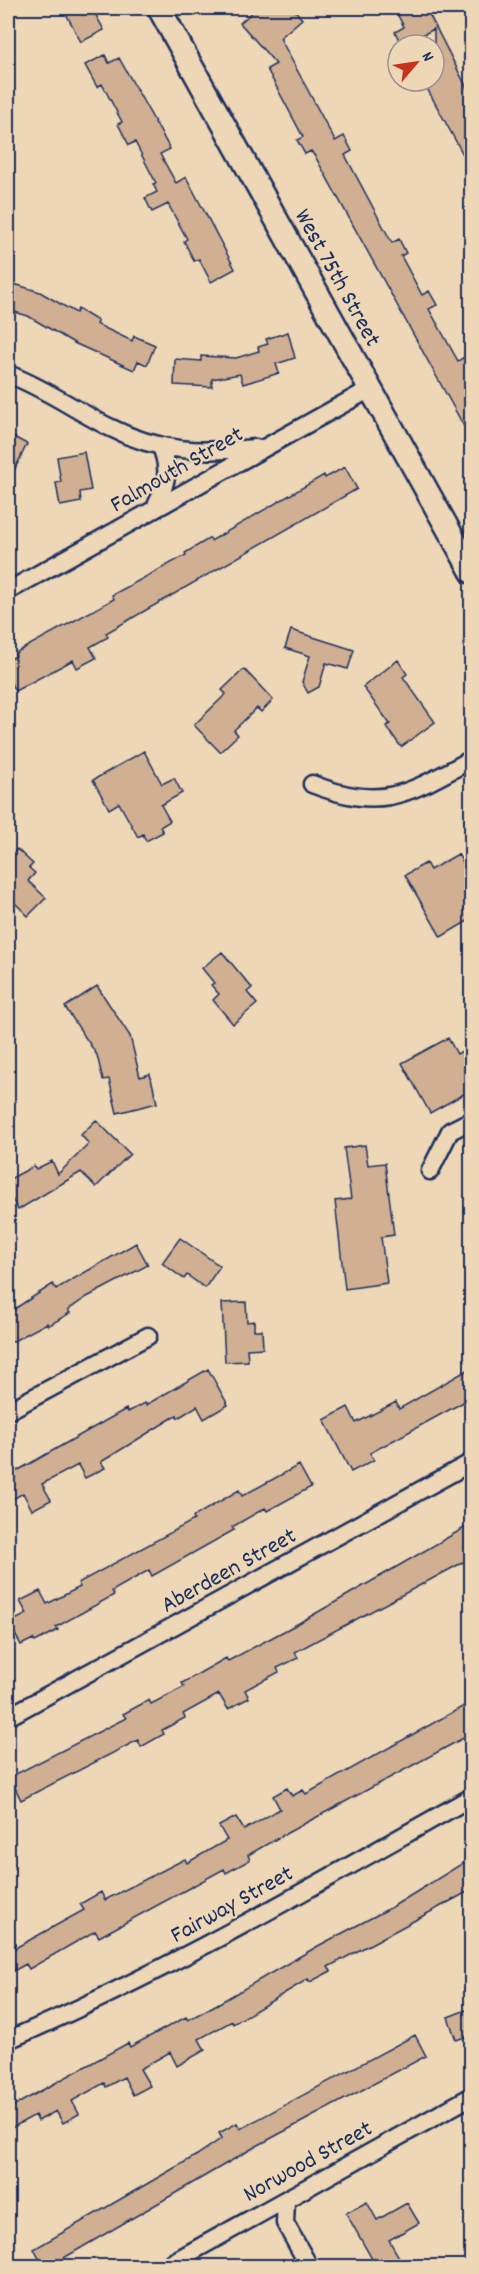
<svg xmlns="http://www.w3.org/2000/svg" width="479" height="2274" viewBox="0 0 479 2274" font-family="Dekko,sans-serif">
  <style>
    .building { fill: #d1af93; stroke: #1b2f5e; stroke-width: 1.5 }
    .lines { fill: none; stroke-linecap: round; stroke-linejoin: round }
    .minor-casing { stroke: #1b2f5e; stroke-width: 21 }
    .secondary-casing { stroke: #1b2f5e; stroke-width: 27 }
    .minor { stroke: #eed7b7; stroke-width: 16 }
    .secondary { stroke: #eed7b7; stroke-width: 22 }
    .labels { text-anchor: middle; stroke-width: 4.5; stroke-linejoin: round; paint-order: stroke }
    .street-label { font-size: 24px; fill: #1b2f5e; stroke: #eed7b7 }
  </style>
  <rect width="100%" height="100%" fill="#eed7b7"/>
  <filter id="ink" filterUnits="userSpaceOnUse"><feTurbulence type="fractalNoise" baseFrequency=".0167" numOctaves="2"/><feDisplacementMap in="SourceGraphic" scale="12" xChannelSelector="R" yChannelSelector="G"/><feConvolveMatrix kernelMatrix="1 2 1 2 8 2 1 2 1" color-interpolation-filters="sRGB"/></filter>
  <g filter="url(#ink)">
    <path class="building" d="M63,8H92L104,30L81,42Z
      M257,8H293L302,19L280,38L335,141L344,136L352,151L345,155L392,243L399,239L406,253L401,256L422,295L429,291L437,305L429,309L458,361L466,356L471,365V439L316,158L311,151L305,154L297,140L303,137L267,69L276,64L240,23Z
      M394,8H426L471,96V169L423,81H434V29L402,45L395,32L404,27Z
      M105,55L109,63L119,58L170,149L160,154L176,183L186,177L235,269L211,282L199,259L194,261L184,241L187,239L168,204L152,212L145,198L157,192L153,184L156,183L135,142L129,145L118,124L122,122L102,84L97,87L85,65Z
      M8,282L40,292L76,313L78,309L98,321L96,324L132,341L134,336L155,345L147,365L138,361L134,370L74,343L28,316L8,310Z
      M288,332L295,358L276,364L279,373L243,384L240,374L212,379V387L174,385L175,359L201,361V356L236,358L259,351L258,347L268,344L266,339Z
      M8,434L27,444L8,483Z
      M84,452L91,490L80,492L81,502L60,506L56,483L61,482L57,457Z
      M345,467L357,489L106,633L108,637L90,647L96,658L77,668L73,660L15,691L8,677V660L16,656L15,653L114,599L112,595L186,555L185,553L210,538L211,541L324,475L325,478Z
      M291,630L354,650L348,669L326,663L319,687L308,693L302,682L310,656L285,648Z
      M398,660L407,674L403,677L435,722L401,747L386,726L390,724L363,687Z
      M244,669L273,700L261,712L257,708L234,730L238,735L220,752L194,725L226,694L222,690Z
      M144,751L162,784L174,778L182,793L161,805L170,821L160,827L163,832L146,841L143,834L138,837L119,803L109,809L93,780Z
      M17,849L33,864L29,868L35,873L28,881L46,898L28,916L8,896V859Z
      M458,854L471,877V919L441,937L405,875L426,863L430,870Z
      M222,952L252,988L247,992L257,1004L233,1024L213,1000L219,994L211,985L214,983L202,968Z
      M97,986L130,1036L140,1077L150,1074L157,1103L117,1113L109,1079L103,1080L97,1055L65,1007Z
      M448,1038L457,1054L471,1046V1065L464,1070L471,1083V1090L430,1113L402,1063Z
      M96,1120L130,1154L96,1187L81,1172L18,1210L8,1192V1180L34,1166L36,1169L52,1161L58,1174L89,1144L81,1135Z
      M365,1145L368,1165L385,1163L394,1235L381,1237L387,1283L345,1289L335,1201L351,1199L344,1148Z
      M180,1238L220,1266L205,1288L187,1275L184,1279L162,1263Z
      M136,1243L148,1265L87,1297L68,1310L70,1313L48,1326L47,1323L8,1344V1313L53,1284L56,1289Z
      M246,1302L247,1322L254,1321V1330H262L263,1348L247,1349L248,1361L225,1362L222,1303Z
      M471,1368V1398L370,1453L374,1460L351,1472L324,1420L348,1407L356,1423L396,1402L399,1409Z
      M208,1369L228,1405L204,1419L197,1406L178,1418L177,1415L101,1462L105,1468L85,1478L78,1465L42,1484L51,1500L32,1510L23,1493L8,1502V1476L126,1409L128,1412L145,1403L146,1405Z
      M299,1465L311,1487L267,1511L265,1508L232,1527L234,1530L152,1576L149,1570L112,1591L114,1595L56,1627L58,1630L35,1642L33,1639L21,1645L9,1623L27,1614L20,1601L40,1591L47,1604L80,1587L78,1583L194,1520L193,1517L239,1490L242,1496Z
      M471,1524V1558L295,1652L298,1658L277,1668L279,1672L245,1690L249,1698L228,1709L219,1694L183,1714L185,1718L162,1730L164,1734L141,1747L138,1740L21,1800L10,1777L126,1718L123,1714L149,1700L151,1704L184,1687L182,1683L226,1658L228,1661L299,1623Z
      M471,1702V1734L276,1839L248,1855L250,1860L226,1873L224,1869L99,1937L95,1931L29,1969L26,1964L8,1974V1952L84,1910L80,1904L101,1892L105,1900L185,1859L187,1863L227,1840L219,1826L236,1817L244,1830L280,1809L273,1796L287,1788L292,1796L303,1790L306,1794Z
      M471,1858V1890L328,1967L331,1971L310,1982L308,1979L233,2024L232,2021L199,2039L205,2050L177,2066L170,2052L140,2069L150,2086L133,2095L124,2077L106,2087L104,2083L72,2101L79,2114L63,2123L56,2111L38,2121L35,2115L8,2130V2109L128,2043L130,2047L186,2017L188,2020L221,2002L318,1946L392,1907Z
      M471,2008V2035L456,2040L448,2017Z
      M415,2035L426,2056L253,2148L50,2266H43L34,2249L197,2155L222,2138L219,2133L237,2123L240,2129Z
      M367,2202L377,2220L407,2203L419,2223L389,2240L404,2266H376L346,2213Z"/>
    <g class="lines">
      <defs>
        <path id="minor" d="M8,374C43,387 75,410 109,427C160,453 201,453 256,448
          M155,508C166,485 171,471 161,447
          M8,591L370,389
          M312,784C384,812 409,793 472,759
          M430,1171L450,1131L472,1120
          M8,1411L148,1336
          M8,1717L472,1462
          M8,2040C168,1972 320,1882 472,1797
          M286,2200L285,2223L309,2266
          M166,2266L472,2096"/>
        <path id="secondary" d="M159,8L472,572"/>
      </defs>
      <use href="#minor" class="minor-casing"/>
      <use href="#secondary" class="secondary-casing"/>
      <use href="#minor" class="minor"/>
      <use href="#secondary" class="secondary"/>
    </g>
  </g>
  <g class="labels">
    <g class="street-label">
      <text transform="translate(339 277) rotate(61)" y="8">West 75th Street</text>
      <text transform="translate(176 468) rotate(-30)" y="8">Falmouth Street</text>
      <text transform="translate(228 1569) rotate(-29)" y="8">Aberdeen Street</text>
      <text transform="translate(231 1903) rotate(-29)" y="8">Fairway Street</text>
      <text transform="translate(307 2160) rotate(-29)" y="8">Norwood Street</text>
    </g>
  </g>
  <rect width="479" height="2274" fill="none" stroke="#eed7b7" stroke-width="30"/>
  <rect x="15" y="15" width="449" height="2244" fill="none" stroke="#1b2f5e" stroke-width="2" filter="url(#ink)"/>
  <g transform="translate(416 63) rotate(61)"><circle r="28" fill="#eed7b7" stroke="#9a9493" stroke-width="1.5"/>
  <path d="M0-4.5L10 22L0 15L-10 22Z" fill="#c8321e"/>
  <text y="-9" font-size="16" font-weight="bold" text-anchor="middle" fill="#1b2f5e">N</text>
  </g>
</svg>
